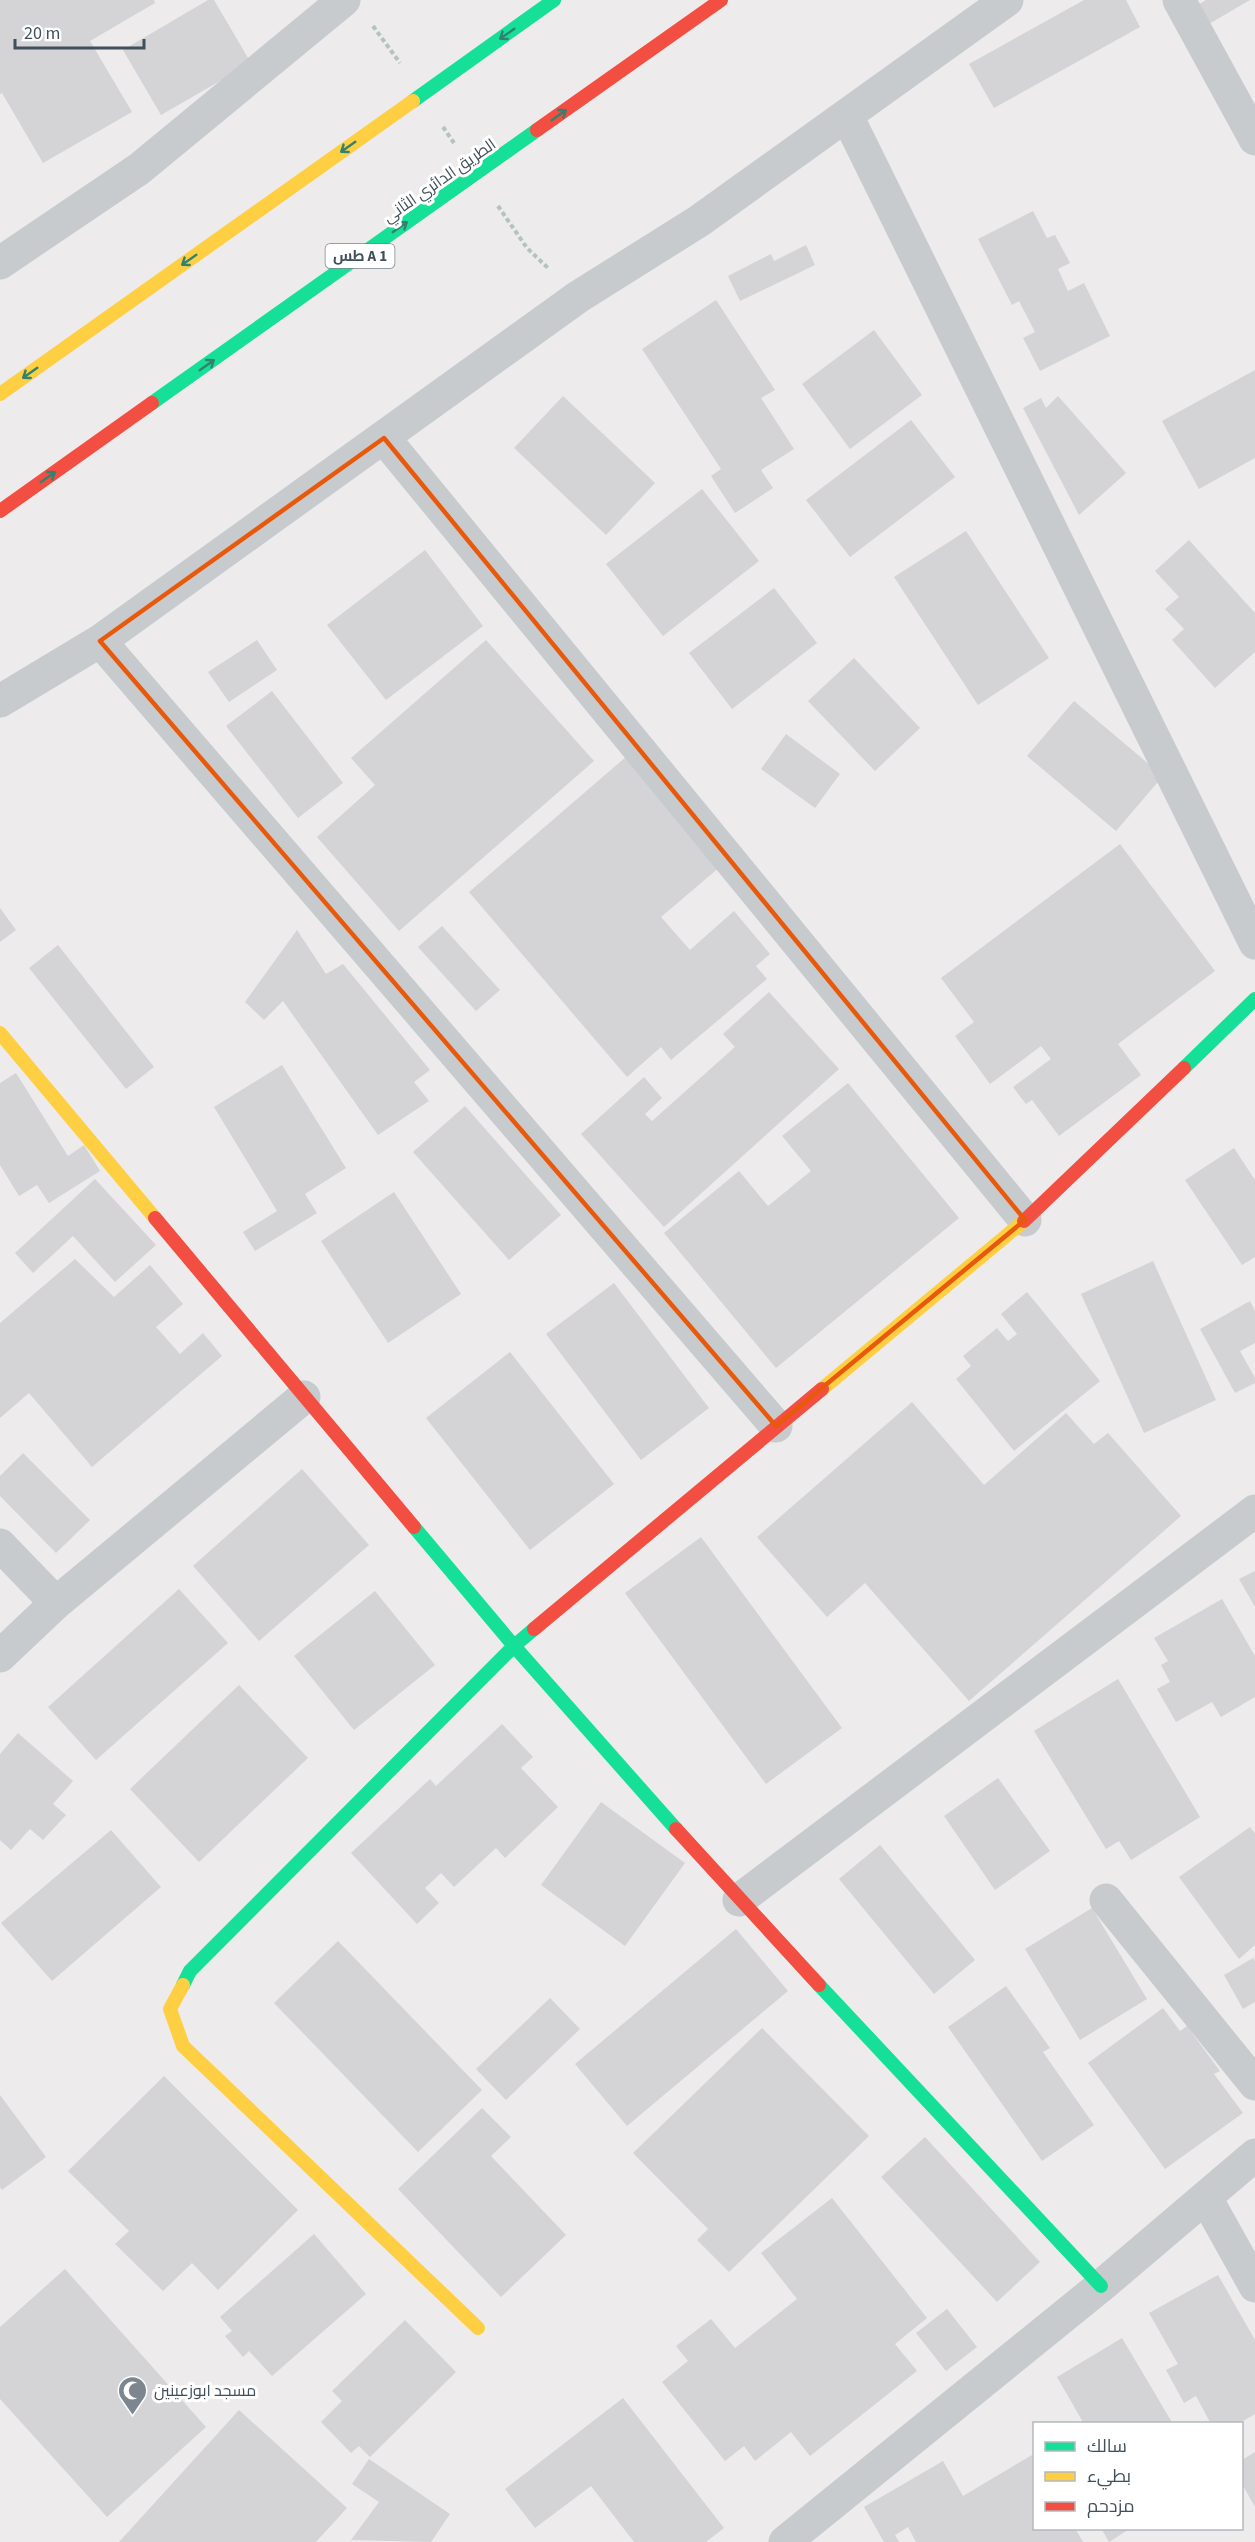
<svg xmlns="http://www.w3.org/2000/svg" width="1255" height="2542" viewBox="0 0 1255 2542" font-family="'Source Sans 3',Cairo,sans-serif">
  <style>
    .building { fill: #d4d3d6 }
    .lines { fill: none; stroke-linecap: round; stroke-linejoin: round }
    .path { stroke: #b3c3bd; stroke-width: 4; stroke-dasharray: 4.5 3; stroke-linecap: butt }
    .street { stroke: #c7cbce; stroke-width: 33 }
    .fast { stroke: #16e098; stroke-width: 14 }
    .slow { stroke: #ffcf43; stroke-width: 14 }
    .jam { stroke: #f24e42; stroke-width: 14 }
    .oneway { stroke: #328270 }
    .marked { fill: none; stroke: #e8590c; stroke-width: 4.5; stroke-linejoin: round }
    .labels { text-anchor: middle; stroke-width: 6; stroke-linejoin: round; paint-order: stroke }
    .shield { fill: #fff; stroke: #7a848c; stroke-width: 1.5 }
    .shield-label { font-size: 15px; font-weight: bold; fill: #414f5b }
    .street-label { font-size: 16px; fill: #414f5b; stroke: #fff }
    .poi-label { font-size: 16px; fill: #414f5b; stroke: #fff; text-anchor: start }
  </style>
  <rect width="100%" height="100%" fill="#edebec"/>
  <path class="building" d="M0,0H154L155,3L90,41L132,112L43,163L2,93L0,94Z
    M208,0H214L251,63L161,115L123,50Z
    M1084,0H1126L1140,27L994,108L969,64Z
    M1206,0H1250L1209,24L1198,5Z
    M1033,211L1047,238L1055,235L1070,263L1058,269L1068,291L1084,283L1110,336L1040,371L1023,338L1035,332L1019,301L1012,305L978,239Z
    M806,245L815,265L740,301L728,276L771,254L774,261Z
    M716,300L775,390L761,398L794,449L761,470L773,488L735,513L711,476L721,469L642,349Z
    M874,330L922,395L850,449L802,384Z
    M1255,370V458L1199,489L1162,421Z
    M563,396L655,483L606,535L514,448Z
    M1058,396L1126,473L1079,515L1023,408L1041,398L1046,408Z
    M911,420L955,477L850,557L806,500Z
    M702,489L759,561L663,636L606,564Z
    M966,531L1049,658L978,705L894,577Z
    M1189,540L1255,613V652L1215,688L1172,640L1184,629L1165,609L1179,597L1155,571Z
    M425,550L483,626L386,700L327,625Z
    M774,588L817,643L732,709L689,653Z
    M257,640L277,670L229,702L208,672Z
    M486,640L594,761L399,931L317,837L375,785L351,758Z
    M854,658L920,728L875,771L808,701Z
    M272,691L343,783L298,818L226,726Z
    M1074,701L1163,776L1116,831L1027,756Z
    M786,734L840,774L815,808L761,769Z
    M627,756L721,866L661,917L690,950L734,911L770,954L756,966L767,979L671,1060L661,1047L627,1077L469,892Z
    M1120,844L1215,971L1118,1044L1141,1075L1059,1136L1032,1100L1026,1104L1013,1087L1051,1059L1041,1046L990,1084L955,1036L974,1022L941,978Z
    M0,908L16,930L0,942Z
    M442,926L500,990L476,1011L418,947Z
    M297,930L326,974L343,964L430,1070L414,1082L429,1101L378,1135L283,1001L264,1020L245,1002Z
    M58,945L154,1067L126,1089L29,968Z
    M769,992L839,1069L664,1227L581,1134L644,1077L662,1098L645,1114L652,1121L735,1047L723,1034Z
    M282,1065L346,1168L305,1194L317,1213L255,1251L243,1232L277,1211L214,1107Z
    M16,1073L68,1156L84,1145L100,1171L49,1203L37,1185L19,1196L0,1165V1083Z
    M848,1083L959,1218L776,1368L664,1233L739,1171L768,1206L811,1171L782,1136Z
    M465,1106L561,1215L509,1260L413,1152Z
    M1234,1148L1255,1180V1257L1242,1265L1185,1180Z
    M95,1179L156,1245L115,1282L73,1236L33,1273L15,1253Z
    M394,1192L461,1294L388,1343L321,1241Z
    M75,1259L114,1297L150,1265L183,1304L156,1327L180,1354L203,1333L222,1356L92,1467L29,1393L0,1418V1323Z
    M1153,1261L1216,1400L1144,1433L1081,1294Z
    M614,1283L709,1408L641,1460L546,1334Z
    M1027,1292L1100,1381L1014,1451L956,1379L971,1366L963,1356L997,1328L1008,1341L1017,1334L1001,1314Z
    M1250,1301L1255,1311V1343L1240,1351L1255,1378V1383L1235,1393L1200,1329Z
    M510,1352L614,1484L530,1550L426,1418Z
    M912,1402L984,1485L1066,1413L1094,1444L1108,1433L1181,1516L969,1701L865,1583L827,1617L757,1537Z
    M23,1453L90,1520L56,1553L0,1496V1476Z
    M302,1469L369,1545L259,1641L193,1566Z
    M701,1537L842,1728L766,1784L625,1593Z
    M1255,1571V1607L1239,1579Z
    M179,1589L228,1643L96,1760L48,1707Z
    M375,1591L435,1665L354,1730L294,1656Z
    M1222,1599L1255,1656V1697L1221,1717L1212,1702L1176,1722L1157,1689L1170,1682L1161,1665L1168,1661L1154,1638Z
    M1118,1679L1200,1817L1131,1860L1119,1841L1106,1849L1034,1731Z
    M239,1685L308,1758L199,1862L130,1789Z
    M502,1724L533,1757L521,1768L558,1807L505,1858L496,1848L454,1887L441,1873L425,1888L439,1903L417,1924L351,1853L430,1779L436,1786Z
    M18,1733L73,1781L53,1804L66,1815L43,1840L30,1829L11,1850L0,1840V1754Z
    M998,1778L1050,1851L995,1890L944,1816Z
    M601,1802L685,1863L625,1946L541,1885Z
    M1250,1827L1255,1833V1945L1239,1959L1179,1877Z
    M111,1830L161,1887L52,1981L1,1923Z
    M880,1845L975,1960L934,1994L839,1879Z
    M1092,1908L1147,1999L1080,2040L1025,1949Z
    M736,1929L788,1991L627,2126L575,2064Z
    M338,1941L482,2090L418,2152L274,2003Z
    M1253,1958L1255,1961V2002L1243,2009L1224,1975Z
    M1006,1986L1050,2048L1043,2052L1094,2125L1042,2161L948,2027Z
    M550,1998L580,2029L506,2100L476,2069Z
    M1163,2008L1180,2031L1187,2026L1220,2071L1214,2074L1243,2113L1165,2169L1088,2063Z
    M762,2028L869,2136L729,2272L697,2240L708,2229L633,2153Z
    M164,2076L298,2210L218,2290L192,2263L163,2291L115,2244L129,2231L68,2171Z
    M0,2095L46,2157L2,2190L0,2187Z
    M482,2108L511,2137L491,2156L566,2235L501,2297L398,2189Z
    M925,2137L1040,2262L997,2302L881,2177Z
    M832,2198L927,2318L895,2344L917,2371L810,2456L791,2432L755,2461L744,2446L725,2461L662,2382L688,2361L676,2346L711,2319L735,2348L797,2299L761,2253Z
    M314,2234L366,2294L272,2376L249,2351L243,2357L225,2336L232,2331L220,2317Z
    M65,2269L206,2427L107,2517L0,2399V2327Z
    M1218,2275L1255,2340V2414L1238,2424H1211L1196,2396L1184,2403L1166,2370L1178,2364L1149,2313Z
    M947,2309L977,2347L946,2371L916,2333Z
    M405,2320L456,2372L370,2457L359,2446L351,2453L321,2422L342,2401L332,2391Z
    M1122,2338L1173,2424H1084L1057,2377Z
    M623,2398L724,2528L706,2542H634L591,2486L535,2528L505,2489Z
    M239,2410L347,2508L316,2542H119Z
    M1255,2452V2507L1242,2484V2460Z
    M1032,2455L1034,2460V2528H1075L1083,2542H916L908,2527L895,2535L899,2542H884L864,2507L943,2461L963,2496Z
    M369,2459L450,2514L431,2542L351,2540L379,2502L352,2484Z
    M1101,2528H1131L1109,2542Z"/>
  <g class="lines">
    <path class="path" d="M373,26L400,63
      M443,127L454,143
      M498,206L527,248L549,269"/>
    <path class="street" d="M1179,0L1255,139
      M847,116L1255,943
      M0,263L139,169L344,0
      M384,438L1025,1220
      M100,641L776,1426
      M0,701L100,641L578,297L699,221L1007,0
      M0,1545L56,1603
      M0,1656L56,1603L304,1397
      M739,1900L1255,1511
      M1106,1900L1255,2084
      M1206,2198L1255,2286
      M785,2542L1101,2286L1255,2155"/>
    <path class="fast" d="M413,101L554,0
      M152,403L537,130
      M1184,1068L1255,999
      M414,1527L514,1646L676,1829
      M183,1985L190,1971L514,1646L534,1629
      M819,1985L1101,2286"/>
    <path class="slow" d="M0,394L413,101
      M0,1033L155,1218
      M822,1389L1024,1221
      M183,1985L170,2009L183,2046L478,2328"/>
    <path class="jam" d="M537,130L721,0
      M0,511L152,403
      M155,1218L414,1527
      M1024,1221L1184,1068
      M534,1629L822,1389
      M676,1829L819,1985"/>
  </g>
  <defs><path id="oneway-shaft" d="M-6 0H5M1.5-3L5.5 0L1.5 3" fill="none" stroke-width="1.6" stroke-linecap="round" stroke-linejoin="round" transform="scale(1.5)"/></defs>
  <g class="oneway">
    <use href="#oneway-shaft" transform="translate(507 34) rotate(145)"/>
    <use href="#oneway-shaft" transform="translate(559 115) rotate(-35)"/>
    <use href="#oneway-shaft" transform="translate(348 147) rotate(145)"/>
    <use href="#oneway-shaft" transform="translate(400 227) rotate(-35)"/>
    <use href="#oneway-shaft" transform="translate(189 260) rotate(145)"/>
    <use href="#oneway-shaft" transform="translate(207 365) rotate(-35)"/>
    <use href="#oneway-shaft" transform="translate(30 373) rotate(145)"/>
    <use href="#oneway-shaft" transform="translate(48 477) rotate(-35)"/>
  </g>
  <path class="marked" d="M384,438L1025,1220L776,1426L100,641Z"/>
  <defs>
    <symbol id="mosque-pin" viewBox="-11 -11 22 30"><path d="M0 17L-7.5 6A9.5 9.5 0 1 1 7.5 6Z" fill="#7d868e" stroke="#fff"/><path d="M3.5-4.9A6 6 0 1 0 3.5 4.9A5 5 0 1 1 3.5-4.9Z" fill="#fff"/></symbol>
  </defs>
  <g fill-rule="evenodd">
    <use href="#mosque-pin" x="116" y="2374" width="33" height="45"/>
  </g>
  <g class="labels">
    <rect class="shield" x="325.5" y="244" width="69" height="24" rx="4.5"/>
    <g class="shield-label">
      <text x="360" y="261">طس A 1</text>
    </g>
    <g class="street-label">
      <text transform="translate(439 180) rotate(-35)" y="6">الطريق الدائري الثاني</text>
    </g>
    <g class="poi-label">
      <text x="154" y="2396">مسجد ابوزعينين</text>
    </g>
  </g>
  <rect x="1033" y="2422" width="210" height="108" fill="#ffffff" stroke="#b3b9bd" stroke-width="1.5"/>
  <rect x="1045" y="2442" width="30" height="9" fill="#16e098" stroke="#b3b9bd" stroke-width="1.5"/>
  <text x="1087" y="2452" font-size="18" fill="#414f5b">سالك</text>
  <rect x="1045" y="2472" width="30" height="9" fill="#ffcf43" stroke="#b3b9bd" stroke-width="1.5"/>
  <text x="1087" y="2482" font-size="18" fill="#414f5b">بطيء</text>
  <rect x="1045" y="2502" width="30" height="9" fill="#f24e42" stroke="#b3b9bd" stroke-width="1.5"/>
  <text x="1087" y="2512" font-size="18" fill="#414f5b">مزدحم</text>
  <path d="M15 39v9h129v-9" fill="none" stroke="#414f5b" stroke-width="3"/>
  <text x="24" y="39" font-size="18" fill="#414f5b" stroke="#ffffff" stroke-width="4.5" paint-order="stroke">20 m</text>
</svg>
